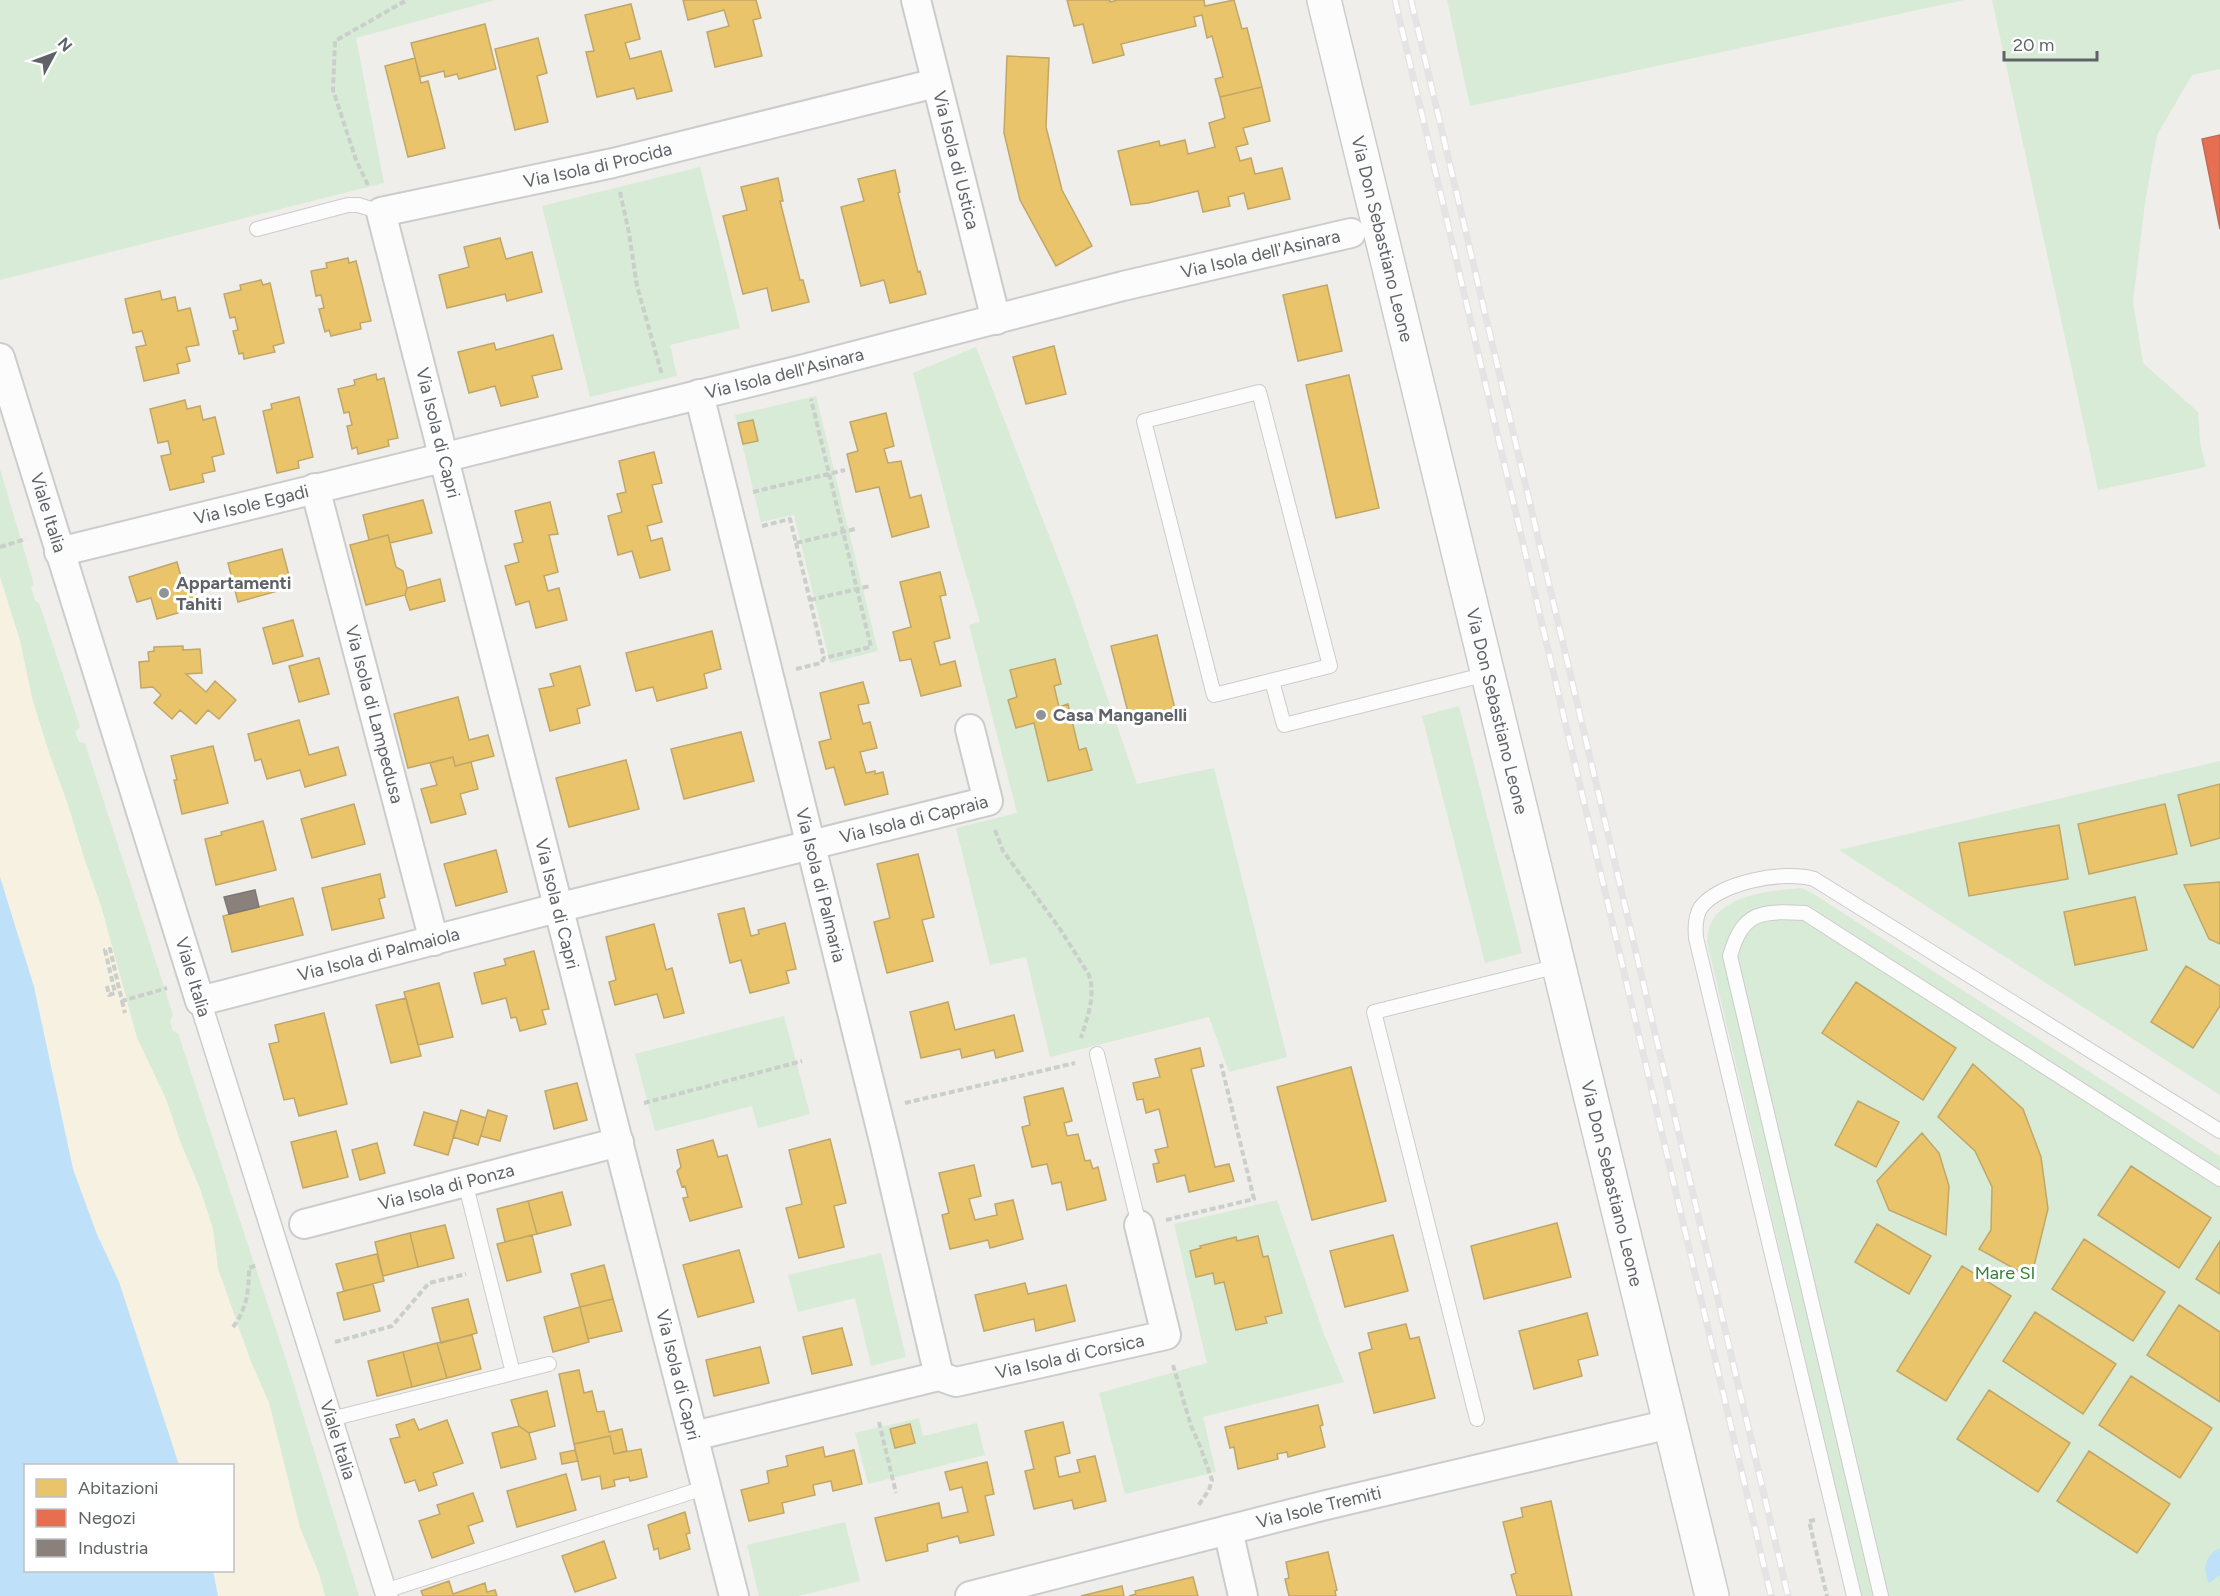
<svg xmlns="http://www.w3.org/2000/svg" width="2220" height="1596" viewBox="0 0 2220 1596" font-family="Figtree,sans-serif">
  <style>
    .green { fill: #d8ebd6 }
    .sand { fill: #f6f1e1 }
    .water { fill: #bfe0f9 }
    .homes { fill: #e9c46a; stroke: #c0a769; stroke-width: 1.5 }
    .shops { fill: #e76f51; stroke: #be6b58; stroke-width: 1.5 }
    .industry { fill: #8a817c; stroke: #7d7876; stroke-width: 1.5 }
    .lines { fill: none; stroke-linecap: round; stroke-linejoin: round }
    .service-casing { stroke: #cbcccc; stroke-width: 16 }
    .pedestrian-casing { stroke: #cbcccc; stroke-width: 24 }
    .minor-casing { stroke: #cbcccc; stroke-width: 32 }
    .tertiary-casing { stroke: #cbcccc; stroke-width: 36 }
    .path { stroke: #cacfcc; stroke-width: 4; stroke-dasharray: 6 3; stroke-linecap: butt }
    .service { stroke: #fdfcfc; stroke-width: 14 }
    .pedestrian { stroke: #fdfcfc; stroke-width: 21 }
    .minor { stroke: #fdfcfc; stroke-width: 28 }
    .tertiary { stroke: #fdfcfc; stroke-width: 33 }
    .rail-casing { stroke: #e4e4e4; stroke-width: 7 }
    .rail { stroke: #fff; stroke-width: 4.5; stroke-dasharray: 14; stroke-linecap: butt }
    .poi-dot { fill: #919496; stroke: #fff; stroke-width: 2 }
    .labels { text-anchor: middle; stroke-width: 6; stroke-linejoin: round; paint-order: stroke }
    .street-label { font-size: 18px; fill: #5f6368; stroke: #fff }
    .poi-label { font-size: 18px; font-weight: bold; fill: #5f6368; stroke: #fff; text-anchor: start }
    .park-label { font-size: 18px; fill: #348238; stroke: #fff }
  </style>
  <rect width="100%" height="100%" fill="#efeeea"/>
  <path class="green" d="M0,0H495L356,38L384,183L0,280Z
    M1447,0H1964L1470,106Z
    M1992,0H2220V69L2192,75L2157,135L2145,203L2133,302L2143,363L2198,412L2200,442L2206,467L2098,490Z
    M700,167L740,328L670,345L677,376L590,397L542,206Z
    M976,347L1072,595L1137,784L1214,768L1287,1057L1229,1072L1209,1017L1050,1057L1026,957L990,965L956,828L1017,813L969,625L980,622L958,547L913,373Z
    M816,396L878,651L830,663L794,515L761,522L735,415Z
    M0,469L34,584L31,587L35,601L39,603L80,727L75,731L79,742L85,743L173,1015L170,1021L173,1031L178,1033L288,1366L359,1596H325L319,1574L300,1528L269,1403L251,1362L218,1269L213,1229L200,1189L180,1141L166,1099L137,1038L101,906L85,861L67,802L49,753L32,698L20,641L0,577Z
    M1459,706L1522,953L1485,963L1422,716Z
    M2220,761V1095L1839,850Z
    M1802,888L1812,893L2220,1156V1596H1861L1707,942C1708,936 1708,928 1711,923C1726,894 1774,890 1802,888Z
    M784,1016L810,1114L758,1128L752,1106L655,1131L635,1054Z
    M1277,1200L1324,1334L1344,1382L1203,1417L1216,1472L1125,1494L1099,1393L1207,1363L1174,1224Z
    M881,1253L906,1357L871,1366L855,1298L798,1312L788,1275Z
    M919,1418L923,1436L977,1423L985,1455L868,1484L855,1433Z
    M845,1522L860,1581L798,1596H759L747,1545Z"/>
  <path class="sand" d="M0,577L20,641L32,698L49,753L67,802L85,861L101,906L137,1038L166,1099L180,1141L200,1189L213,1229L218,1269L251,1362L269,1403L300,1528L319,1574L325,1596H218L213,1571L232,1570V1466L179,1465L119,1282L96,1232L73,1169L34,987L0,877Z"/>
  <path class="water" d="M0,877L34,987L73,1169L96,1232L119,1282L179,1465L26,1466V1570L213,1571L218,1596H0Z
    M2220,1548V1575L2209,1583C2202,1569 2205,1555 2220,1548Z"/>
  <path class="homes" d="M683,0H756L761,18L753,20L762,56L715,67L707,32L729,26L724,10L688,20Z
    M1067,0H1110V2L1118,0H1204L1205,6L1234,0L1242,29L1247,28L1262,87L1220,97L1215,79L1223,77L1212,36L1207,38L1202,15L1194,17L1196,26L1121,44L1124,55L1093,63L1083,24L1074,26Z
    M631,4L640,39L625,43L630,59L661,51L672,91L637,99L634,88L597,97L586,52L594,51L585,15Z
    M485,24L496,69L459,79L457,74L445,77L444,71L420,77L411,43Z
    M538,38L547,73L537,76L548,122L515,130L495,49Z
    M1007,56L1049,58L1046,127L1062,190L1092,246L1056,266L1020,200L1004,133Z
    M415,58L421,83L428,81L445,148L408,157L385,66Z
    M1262,87L1270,121L1243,128L1248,144L1236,147L1240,161L1251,158L1255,174L1282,168L1290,199L1248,209L1244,193L1228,197L1230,206L1203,212L1198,191L1148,203L1131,205L1118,151L1159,141L1160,146L1185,140L1188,154L1215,147L1209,123L1225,118L1220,97Z
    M895,170L900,192L898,193L918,272L920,271L926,294L890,303L884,280L861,286L841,207L864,201L858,179Z
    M778,178L783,201H780L800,280H803L809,302L772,311L767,288L743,294L723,216L747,210L741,187Z
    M500,238L506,259L532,252L542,292L507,301L505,294L447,308L439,275L469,267L464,247Z
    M348,258L349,263L356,261L371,321L360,323L361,329L331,336L329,330L325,332L319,309L324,308L321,295L316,296L311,271L327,268L326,263Z
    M261,280L263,285L270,283L284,343L273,346L275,352L244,359L243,353L239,354L233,331L238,330L235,317L230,318L224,294L241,290L240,285Z
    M1327,285L1342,351L1298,361L1283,295Z
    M160,291L162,300L175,297L178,311L190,308L199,345L186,347L190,361L177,364L179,373L144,381L136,347L146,345L142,331L133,333L125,299Z
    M553,335L562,369L532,376L538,397L501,406L495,386L469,393L458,352L494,343L496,350Z
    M1054,346L1066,394L1026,404L1013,357Z
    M376,374L377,380L384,378L398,438L388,440L389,446L358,454L357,447L352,449L347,426L352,425L349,412L344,413L338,389L355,385L354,380Z
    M1349,375L1379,508L1336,518L1306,385Z
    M299,397L313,457L298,461L299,468L277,473L263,411L272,409L271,404Z
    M185,400L187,409L200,406L203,420L215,417L224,454L212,457L215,471L202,474L204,482L170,490L161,456L171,454L168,441L158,443L150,409Z
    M886,413L894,446L884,449L888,463L901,461L910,498L921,495L929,527L892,537L879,487L856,492L847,454L858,451L850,422Z
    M753,420L758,441L743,444L738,423Z
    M654,452L662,483L652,485L662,522L647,526L651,541L662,538L670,570L640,578L632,551L618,555L608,516L622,512L617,494L626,492L619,461Z
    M423,500L432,533L390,543L388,535L369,540L363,515Z
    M550,502L558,534L549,535L558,572L544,576L548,591L559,588L567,620L536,628L529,601L516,605L505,566L519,562L514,544L523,542L515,511Z
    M388,535L396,567L403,571L407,588L405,595L366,605L350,545Z
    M282,549L292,587L238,602L228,563Z
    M177,562L184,588L192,585L198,607L157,619L151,598L137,602L129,577Z
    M940,572L946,595L940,596L950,638L934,642L940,665L955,661L961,686L921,696L911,659L900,661L893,632L911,627L900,582Z
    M440,579L445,601L410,610L405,595L407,588Z
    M293,620L303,656L273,664L263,628Z
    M712,631L721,669L704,674L707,688L657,701L653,687L636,691L626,653Z
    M1157,635L1175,709L1130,720L1111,646Z
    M183,646V650L200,649L202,673L186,674L206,692L215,681L236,700L219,719L208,710L196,724L180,710L172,719L154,703L161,695L153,687L141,688L139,662L149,661L148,652L154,651V647Z
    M319,658L329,694L299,702L289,666Z
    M1055,659L1061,684L1054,686L1059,707L1068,704L1079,750L1086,748L1092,770L1048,781L1034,723L1016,728L1008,700L1017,697L1010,670Z
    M580,666L590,705L577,709L580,723L550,731L539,689L554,686L550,674Z
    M863,682L869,703L858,705L863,724L870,722L877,748L860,752L866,773L875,771V774L883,772L888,794L845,805L834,767L826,769L819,742L831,739L820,693Z
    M458,697L469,740L488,735L494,756L455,766L453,757L408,768L394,714Z
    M299,720L309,755L338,747L346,775L305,787L300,770L267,779L261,759L255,761L248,734Z
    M741,732L754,781L684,799L671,749Z
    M213,746L228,803L182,814L174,780H177L171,756Z
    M453,757L455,766L471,762L478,789L460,794L466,814L431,823L421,789L437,785L430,763Z
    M626,760L639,809L569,827L556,778Z
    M2220,784V838L2191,846L2178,795Z
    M354,804L365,844L312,858L301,819Z
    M2165,804L2177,854L2089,874L2078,824Z
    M263,821L276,870L216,885L205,839L222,835L221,832Z
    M2059,825L2068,879L1969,896L1959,843Z
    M496,850L507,892L456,906L444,864Z
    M918,854L934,917L922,920L933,961L887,973L874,922L890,918L877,864Z
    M380,874L385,897L379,899L384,918L332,930L322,888Z
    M2220,882V944L2209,939L2184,885Z
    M2135,897L2147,950L2075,965L2064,912Z
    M293,898L303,935L232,952L223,916Z
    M744,908L751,936L759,934L758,930L785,923L796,969L786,971L789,983L750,993L741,960L730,963L718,914Z
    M654,924L666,970L672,968L684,1013L664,1018L657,994L615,1005L609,982L616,980L606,937Z
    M534,951L549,1009L542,1010L546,1024L520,1031L516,1017L511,1018L506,998L482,1004L474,973L506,965L504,959Z
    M2186,966L2220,986V1006L2193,1048L2151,1022Z
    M1856,982L1956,1048L1923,1100L1822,1033Z
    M439,983L453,1037L418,1045L404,992Z
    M406,998L421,1056L391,1063L376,1005Z
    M948,1002L955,1030L1014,1015L1023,1051L996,1058L994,1050L962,1058L960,1049L921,1058L910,1012Z
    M324,1013L347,1104L299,1116L294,1098L284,1100L269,1044L279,1042L275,1025Z
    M1200,1048L1204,1066L1191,1069L1215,1167L1229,1164L1234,1181L1189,1192L1185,1175L1157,1182L1153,1164L1159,1163L1155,1150L1168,1147L1159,1109L1146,1113L1143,1099L1137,1100L1133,1083L1160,1077L1155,1059Z
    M1973,1064L2023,1109L2041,1157L2048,1209L2031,1278L1979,1249L1991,1230L1992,1187L1975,1151L1938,1117Z
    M1351,1067L1386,1201L1312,1220L1277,1087Z
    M577,1083L587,1120L554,1129L545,1091Z
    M1063,1088L1072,1121L1064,1123L1067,1136L1078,1134L1085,1161L1090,1160L1093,1169L1098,1167L1106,1200L1067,1210L1061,1182L1052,1184L1047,1164L1032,1167L1022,1127L1030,1125L1024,1097Z
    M1858,1101L1899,1122L1876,1167L1835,1145Z
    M461,1110L486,1118L478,1145L453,1137Z
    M488,1110L507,1116L500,1141L481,1136Z
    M424,1112L458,1122L448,1155L414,1145Z
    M336,1131L348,1177L303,1188L291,1142Z
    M1922,1133L1939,1153L1949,1186L1946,1235L1889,1210L1877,1181Z
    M830,1139L846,1203L834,1206L844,1247L799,1258L786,1208L802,1204L789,1150Z
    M713,1140L718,1157L727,1155L742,1207L690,1221L683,1198L688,1197L685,1186L682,1187L677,1171L681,1167L677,1150Z
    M377,1143L385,1173L360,1180L352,1150Z
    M974,1165L981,1196L969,1199L975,1220L997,1215L995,1204L1013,1200L1023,1239L990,1248L988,1240L950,1249L942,1215L949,1213L939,1173Z
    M2131,1166L2211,1218L2179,1268L2098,1215Z
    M562,1192L571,1225L537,1234L528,1201Z
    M528,1201L537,1234L505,1242L497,1209Z
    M1557,1223L1571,1277L1484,1299L1471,1246Z
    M1877,1224L1931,1256L1909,1294L1855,1262Z
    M445,1225L454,1258L418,1267L410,1233Z
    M410,1233L418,1267L383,1276L375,1242Z
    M532,1235L541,1272L507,1281L497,1244Z
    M1393,1235L1408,1291L1345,1307L1330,1251Z
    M1258,1236L1263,1257L1268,1256L1282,1313L1265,1317L1267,1323L1236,1330L1224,1282L1215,1284L1213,1273L1196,1277L1190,1251L1201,1248L1200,1246L1236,1237L1237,1241Z
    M2084,1239L2165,1292L2133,1341L2052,1289Z
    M2220,1241V1294L2196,1279Z
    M739,1250L754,1302L698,1317L683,1265Z
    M377,1254L384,1281L344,1291L336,1264Z
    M604,1265L613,1299L580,1307L571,1274Z
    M1962,1266L2011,1296L1946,1401L1897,1371Z
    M1025,1283L1028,1294L1066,1285L1075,1321L1036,1331L1034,1319L984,1331L975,1295Z
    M373,1284L380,1311L344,1320L337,1293Z
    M468,1299L477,1333L441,1343L432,1308Z
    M613,1299L622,1331L588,1339L580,1307Z
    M2179,1305L2220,1332V1402L2147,1355Z
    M580,1307L589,1342L553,1352L544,1317Z
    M2035,1312L2116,1364L2083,1414L2003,1361Z
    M1587,1313L1598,1355L1578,1360L1582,1376L1534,1389L1519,1331Z
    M1406,1324L1410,1339L1419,1337L1435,1398L1374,1413L1359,1353L1372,1349L1368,1333Z
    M842,1328L852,1365L812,1374L803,1337Z
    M472,1335L481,1369L447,1378L437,1343Z
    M437,1343L447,1378L412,1387L403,1352Z
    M760,1347L769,1383L714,1396L706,1360Z
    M403,1352L412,1387L377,1396L368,1361Z
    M579,1370L584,1393L592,1391L597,1412L604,1411L609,1432L622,1429L627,1451L614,1454L610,1436L574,1444L559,1374Z
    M2131,1376L2212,1428L2180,1478L2099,1425Z
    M1989,1390L2070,1443L2038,1492L1957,1439Z
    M547,1391L555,1426L529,1433L519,1426L511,1400Z
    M1318,1405L1323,1425L1320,1426L1325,1447L1288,1457L1287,1452L1277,1454L1278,1459L1238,1469L1234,1447L1230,1448L1225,1427Z
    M414,1419L419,1430L447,1420L463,1463L433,1473L437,1485L419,1491L415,1480L405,1483L390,1439L400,1437L396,1425Z
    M1063,1422L1070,1453L1055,1457L1059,1477L1080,1472L1077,1460L1095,1456L1106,1501L1074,1509L1072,1500L1034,1509L1025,1471L1034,1469L1025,1431Z
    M910,1424L915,1443L895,1448L890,1429Z
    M519,1426L529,1433L536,1459L501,1468L492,1433Z
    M610,1436L614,1454L641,1449L647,1477L630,1481L629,1477L614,1480L615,1486L602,1489L600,1476L582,1480L574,1444Z
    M823,1447L825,1457L854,1450L862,1484L833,1491L831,1481L813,1485L815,1495L782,1503L784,1513L749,1521L741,1490L769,1483L767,1471L788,1466L786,1456Z
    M575,1450L578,1461L562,1464L560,1453Z
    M2089,1451L2170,1504L2137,1553L2057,1501Z
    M987,1462L994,1494L985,1496L994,1535L960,1543L958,1536L927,1544L928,1551L886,1561L875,1518L939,1503L942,1518L968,1512L962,1487L950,1490L945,1472Z
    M566,1474L576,1510L517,1527L507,1491Z
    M473,1493L483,1521L468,1526L474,1543L432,1558L419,1521L440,1514L437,1505Z
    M1551,1501L1572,1596H1517L1511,1575L1516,1573L1503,1522L1523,1517L1521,1508Z
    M685,1512L690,1533L686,1534L690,1549L660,1559L658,1548L654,1550L648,1525Z
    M604,1541L616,1578L575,1592L562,1556Z
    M1328,1552L1337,1590L1335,1591L1336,1596H1289L1285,1579L1289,1578L1286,1562Z
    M1193,1577L1198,1596H1129L1136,1594L1135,1591Z
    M449,1581L453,1594L485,1583L487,1592L495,1590L497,1596H423L421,1591Z
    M1122,1586L1124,1596H1081Z"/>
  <path class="shops" d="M2220,135V229L2202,139Z"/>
  <path class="industry" d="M255,890L259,907L229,914L224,897Z"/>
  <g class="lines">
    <defs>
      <path id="service" d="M257,229L348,205H358L381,212
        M1259,392L1330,666L1214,695L1144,421Z
        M1272,681L1284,725L1487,674
        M1097,1054L1139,1225
        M513,1373L549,1364
        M331,1419L513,1373L465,1182
        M1477,1419L1374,1012L1558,966
        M385,1591L707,1487
        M1854,1596L1696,938C1695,927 1695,916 1701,907C1721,882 1784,870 1814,879L2220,1131
        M1881,1596L1730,956C1743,910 1762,911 1805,913L2220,1179"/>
      <g id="pedestrian">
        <path id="s1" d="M200,1001L387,1596"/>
      </g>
      <g id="minor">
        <path id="s2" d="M916,0L996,320"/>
        <path id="s3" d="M0,358L200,1001L557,908L988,801L970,729"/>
        <path id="s4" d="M699,394L884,1141L939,1376"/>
        <path id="s5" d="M315,488L434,941"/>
        <path id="s6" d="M59,552L804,369L1123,286L1351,233"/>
        <path id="s7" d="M304,1224L619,1142"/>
        <path id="s8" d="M694,1436L939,1376L956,1382L1166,1335L1139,1225"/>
        <path d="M1228,1530L1243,1596"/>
        <path id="s9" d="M734,1596L381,212L613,163L936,83"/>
        <path id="s10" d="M970,1596L1322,1506L1670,1424"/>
      </g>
      <g id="tertiary">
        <path id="s11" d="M1324,0L1712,1596"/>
      </g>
    </defs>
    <use href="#service" class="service-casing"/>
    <use href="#pedestrian" class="pedestrian-casing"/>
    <use href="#minor" class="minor-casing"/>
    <use href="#tertiary" class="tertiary-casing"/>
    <path class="path" d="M368,185L356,160L333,90L335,41L407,0
      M620,192L629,233L637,286L662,375
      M753,492L845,470
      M762,526L790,519L796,543L855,529
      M796,543L824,658
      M0,547L26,539
      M810,600L870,586
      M796,669L821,663L824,658L871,647L811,399
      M995,830L1003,851L1060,929L1089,975C1096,996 1087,1018 1081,1038
      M107,986L109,995L115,993L105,950L110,949L122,1001L167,988
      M122,1001L125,1013
      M644,1103L802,1061
      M905,1103L1075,1063
      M1166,1220L1254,1199L1221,1064
      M233,1327C247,1309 249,1290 249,1268L257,1265
      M335,1342L392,1326L429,1283L466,1274
      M1173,1365L1191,1426L1200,1446L1212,1480L1209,1490L1198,1506
      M879,1422L896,1493
      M1815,1520L1809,1521L1827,1596"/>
    <use href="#service" class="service"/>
    <use href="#pedestrian" class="pedestrian"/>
    <use href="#minor" class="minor"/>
    <use href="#tertiary" class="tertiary"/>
    <defs>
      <path id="rail" d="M1395,0L1771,1596
        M1411,0L1788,1596"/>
    </defs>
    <use href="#rail" class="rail-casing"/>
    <use href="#rail" class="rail"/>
  </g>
  <g class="poi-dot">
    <circle cx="164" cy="593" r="6"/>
    <circle cx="1041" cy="715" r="6"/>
  </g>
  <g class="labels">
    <g class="street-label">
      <text dy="6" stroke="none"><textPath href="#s2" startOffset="165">Via Isola di Ustica</textPath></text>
      <text dy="6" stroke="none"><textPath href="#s9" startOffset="1650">Via Isola di Procida</textPath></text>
      <text dy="6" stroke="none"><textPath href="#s11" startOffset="246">Via Don Sebastiano Leone</textPath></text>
      <text dy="6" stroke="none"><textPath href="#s6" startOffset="1238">Via Isola dell'Asinara</textPath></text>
      <text dy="6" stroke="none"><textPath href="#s6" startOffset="747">Via Isola dell'Asinara</textPath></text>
      <text transform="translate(438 433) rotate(76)" y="6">Via Isola di Capri</text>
      <text dy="6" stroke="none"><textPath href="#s6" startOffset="198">Via Isole Egadi</textPath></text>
      <text dy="6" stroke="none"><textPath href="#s3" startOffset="162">Viale Italia</textPath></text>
      <text dy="6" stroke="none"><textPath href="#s11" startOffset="732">Via Don Sebastiano Leone</textPath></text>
      <text dy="6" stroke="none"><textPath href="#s5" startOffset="234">Via Isola di Lampedusa</textPath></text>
      <text dy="6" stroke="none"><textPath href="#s3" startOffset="1410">Via Isola di Capraia</textPath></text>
      <text dy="6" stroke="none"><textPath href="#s4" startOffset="506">Via Isola di Palmaria</textPath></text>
      <text transform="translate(557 904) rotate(76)" y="6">Via Isola di Capri</text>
      <text dy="6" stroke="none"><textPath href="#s3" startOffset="858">Via Isola di Palmaiola</textPath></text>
      <text transform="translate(193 977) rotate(73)" y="6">Viale Italia</text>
      <text dy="6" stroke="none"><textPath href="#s11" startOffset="1218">Via Don Sebastiano Leone</textPath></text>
      <text dy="6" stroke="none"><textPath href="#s7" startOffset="147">Via Isola di Ponza</textPath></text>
      <text dy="6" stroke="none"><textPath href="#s8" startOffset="387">Via Isola di Corsica</textPath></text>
      <text transform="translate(678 1375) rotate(76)" y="6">Via Isola di Capri</text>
      <text dy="6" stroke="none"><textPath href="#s1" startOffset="460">Viale Italia</textPath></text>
      <text dy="6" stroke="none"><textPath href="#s10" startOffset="360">Via Isole Tremiti</textPath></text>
    </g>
    <g class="poi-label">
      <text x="176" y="589">Appartamenti<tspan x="176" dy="21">Tahiti</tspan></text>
      <text x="1053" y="721">Casa Manganelli</text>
    </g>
    <g class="park-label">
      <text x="2005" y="1279">Mare SI</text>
    </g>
  </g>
  <rect x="24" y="1464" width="210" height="108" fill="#ffffff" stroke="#bfc1c3" stroke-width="1.5"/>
  <rect x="36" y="1479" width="30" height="18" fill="#e9c46a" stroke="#bfc1c3" stroke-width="1.5"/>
  <text x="78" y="1494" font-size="18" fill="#5f6368">Abitazioni</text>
  <rect x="36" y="1509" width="30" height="18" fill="#e76f51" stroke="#bfc1c3" stroke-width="1.5"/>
  <text x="78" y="1524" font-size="18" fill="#5f6368">Negozi</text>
  <rect x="36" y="1539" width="30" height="18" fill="#8a817c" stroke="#bfc1c3" stroke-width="1.5"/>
  <text x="78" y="1554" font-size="18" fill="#5f6368">Industria</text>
  <g transform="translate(54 54) rotate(49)" stroke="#ffffff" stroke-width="4.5" paint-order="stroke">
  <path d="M0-4.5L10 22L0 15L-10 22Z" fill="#5f6368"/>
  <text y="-9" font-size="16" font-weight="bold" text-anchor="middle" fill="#5f6368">N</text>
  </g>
  <path d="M2004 51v9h93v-9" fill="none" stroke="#5f6368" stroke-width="3"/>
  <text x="2013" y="51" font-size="18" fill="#5f6368" stroke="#ffffff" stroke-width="4.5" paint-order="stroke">20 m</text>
</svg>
